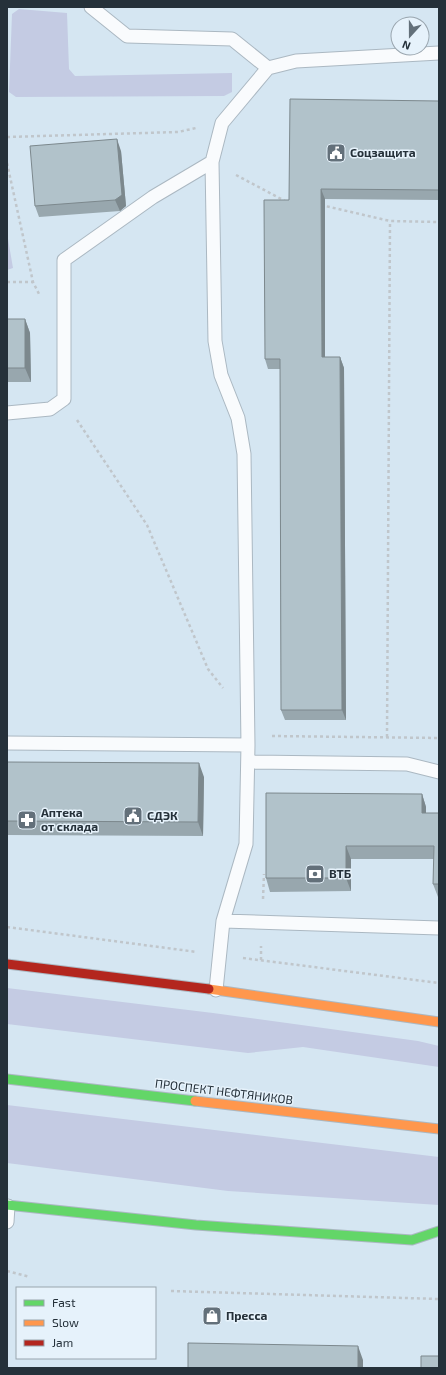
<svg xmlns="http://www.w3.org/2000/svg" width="446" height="1375" viewBox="0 0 446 1375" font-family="'Exo 2',sans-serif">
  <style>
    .green { fill: #c4cbe3 }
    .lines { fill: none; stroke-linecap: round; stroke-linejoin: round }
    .lane-casing { stroke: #abb8c2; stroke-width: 15 }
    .fast-casing { stroke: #abb8c2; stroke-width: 11 }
    .slow-casing { stroke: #abb8c2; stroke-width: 11 }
    .jam-casing { stroke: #abb8c2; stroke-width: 11 }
    .path { stroke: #c0c6cb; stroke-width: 2.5; stroke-dasharray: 3 3; stroke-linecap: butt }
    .lane { stroke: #f9fbfd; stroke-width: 13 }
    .fast { stroke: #63d668; stroke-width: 9 }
    .slow { stroke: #ff974d; stroke-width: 9 }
    .jam { stroke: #b3261e; stroke-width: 9 }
    .wall { fill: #98a7ae }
    .shaded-wall { fill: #7c888d }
    .building { fill: #b1c2ca; stroke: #7c888d }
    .labels { text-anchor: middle; stroke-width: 3; stroke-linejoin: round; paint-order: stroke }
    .poi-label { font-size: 12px; font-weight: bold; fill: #25313a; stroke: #e6f2fb; text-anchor: start }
    .street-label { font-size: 12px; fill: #25313a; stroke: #e6f2fb }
  </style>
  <rect width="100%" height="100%" fill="#d5e6f2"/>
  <path class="green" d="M19,9L67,13L69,69L75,76L232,73V92L224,96L16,97L9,92L12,14Z
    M7,233L13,268L7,270Z
    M7,988L213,1013L418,1041L439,1046V1067L303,1047L248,1053L7,1024Z
    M7,1105L439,1157V1205L228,1191L7,1163Z"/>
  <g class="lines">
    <defs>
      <path id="lane" d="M91,7L127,36L232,39L268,68
        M7,413L50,409L64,399V260L153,197L212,162
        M7,743L248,745
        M248,762L407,764L439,772
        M223,921L439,928
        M216,990L223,921L246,844L248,745L244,454L238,418L221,375L215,341L212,162L222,123L268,68L296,61L439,53
        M7,1222L8,1206"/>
      <path id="fast" d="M7,1079L195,1101
        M7,1205L196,1225L412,1240L439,1231"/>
      <path id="slow" d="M209,989L439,1022
        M195,1101L439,1129"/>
      <path id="jam" d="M7,964L209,989"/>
    </defs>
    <use href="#lane" class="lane-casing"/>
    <use href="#fast" class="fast-casing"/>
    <use href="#slow" class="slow-casing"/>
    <use href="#jam" class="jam-casing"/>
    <path class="path" d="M7,137L178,132L196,128
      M7,163L33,282L39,294
      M236,175L285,201
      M321,205L390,221L439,222
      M7,282H33
      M77,420L147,525L208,669L223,688
      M272,736L439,738
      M387,737L390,221
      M263,899L264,874
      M7,927L197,952
      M243,958L439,983
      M261,960V946
      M7,1271L30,1277
      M171,1291L439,1299"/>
    <use href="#lane" class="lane"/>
    <use href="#fast" class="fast"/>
    <use href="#slow" class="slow"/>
    <use href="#jam" class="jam"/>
  </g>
  <path class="wall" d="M439,101V200L325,199V357H340L344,368L346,720H285L281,710L280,369H268L265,359L289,200Z
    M121,151L126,206L120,211L39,217L35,206Z
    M7,319H25L30,333L31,382H7Z
    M7,762L204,777L203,836L7,835Z
    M422,794L426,807V813H439V897H438L433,884L434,859H351V891L270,892L266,878Z"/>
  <path class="shaded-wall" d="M117,139L121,151L126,206L120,211L115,200Z
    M321,189L325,199V368L322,357Z
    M25,319L30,333L31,382L25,368Z
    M340,357L344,368L346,720L342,710Z
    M199,763L204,777L203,836L198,822Z
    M422,794L426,807V826L422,813Z
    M346,846L351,859V891L346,878Z
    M358,1346L363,1360V1368H358Z"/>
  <path class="building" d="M290,99L439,101V190L321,189L322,357H340L342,710H281L280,359H265L264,200H289Z
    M117,139L122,195L115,200L35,206L30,146Z
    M7,319H25V368H7Z
    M7,762L199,763L198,822L7,821Z
    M266,793L422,794V813H439V884H433L434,846H346V878H266Z
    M188,1343L358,1346V1368H188Z
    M421,1356H439V1368H421Z"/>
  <defs>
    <symbol id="civic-square" viewBox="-11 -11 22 22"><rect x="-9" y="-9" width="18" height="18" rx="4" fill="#63707a" stroke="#e6f2fb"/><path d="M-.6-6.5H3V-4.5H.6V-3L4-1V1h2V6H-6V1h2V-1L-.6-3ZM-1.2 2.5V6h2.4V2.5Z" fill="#fff"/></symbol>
    <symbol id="pharmacy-square" viewBox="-11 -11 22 22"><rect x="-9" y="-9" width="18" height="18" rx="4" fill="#63707a" stroke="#e6f2fb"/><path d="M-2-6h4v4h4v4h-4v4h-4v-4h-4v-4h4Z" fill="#fff"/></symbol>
    <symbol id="bank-square" viewBox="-11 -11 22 22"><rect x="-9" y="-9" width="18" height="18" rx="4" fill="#63707a" stroke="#e6f2fb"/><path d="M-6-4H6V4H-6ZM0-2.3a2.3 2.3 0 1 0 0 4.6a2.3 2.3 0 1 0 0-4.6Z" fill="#fff"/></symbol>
    <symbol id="shop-square" viewBox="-11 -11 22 22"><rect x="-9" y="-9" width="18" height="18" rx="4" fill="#63707a" stroke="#e6f2fb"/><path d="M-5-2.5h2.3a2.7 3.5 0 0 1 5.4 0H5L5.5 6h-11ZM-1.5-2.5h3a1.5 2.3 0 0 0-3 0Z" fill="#fff"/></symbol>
  </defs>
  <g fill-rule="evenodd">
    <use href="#civic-square" x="325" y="142" width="22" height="22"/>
    <use href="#civic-square" x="122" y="805" width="22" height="22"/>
    <use href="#pharmacy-square" x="16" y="809" width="22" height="22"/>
    <use href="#bank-square" x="304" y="863" width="22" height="22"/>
    <use href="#shop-square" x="201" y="1305" width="22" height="22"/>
  </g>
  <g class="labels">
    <g class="poi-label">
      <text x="350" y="157">Соцзащита</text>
      <text x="41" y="817">Аптека<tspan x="41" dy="14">от склада</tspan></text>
      <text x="147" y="820">СДЭК</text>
      <text x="329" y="878">ВТБ</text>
      <text x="226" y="1320">Пресса</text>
    </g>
    <g class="street-label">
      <text transform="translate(224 1092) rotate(7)" y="4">ПРОСПЕКТ НЕФТЯНИКОВ</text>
    </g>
  </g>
  <rect width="446" height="1375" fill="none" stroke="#25313a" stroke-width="16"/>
  <rect x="16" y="1287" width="140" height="72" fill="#e6f2fb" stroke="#99a5ae"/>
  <rect x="24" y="1300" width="20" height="6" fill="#63d668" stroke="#99a5ae"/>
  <text x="52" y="1307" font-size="12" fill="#25313a">Fast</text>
  <rect x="24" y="1320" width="20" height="6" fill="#ff974d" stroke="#99a5ae"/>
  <text x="52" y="1327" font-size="12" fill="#25313a">Slow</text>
  <rect x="24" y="1340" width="20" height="6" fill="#b3261e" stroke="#99a5ae"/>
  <text x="52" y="1347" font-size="12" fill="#25313a">Jam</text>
  <g transform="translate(410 36) rotate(201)"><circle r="19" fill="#e6f2fb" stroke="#99a5ae"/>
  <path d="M0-3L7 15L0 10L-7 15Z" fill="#63707a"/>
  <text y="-6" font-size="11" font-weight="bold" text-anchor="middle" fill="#25313a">N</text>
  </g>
</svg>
